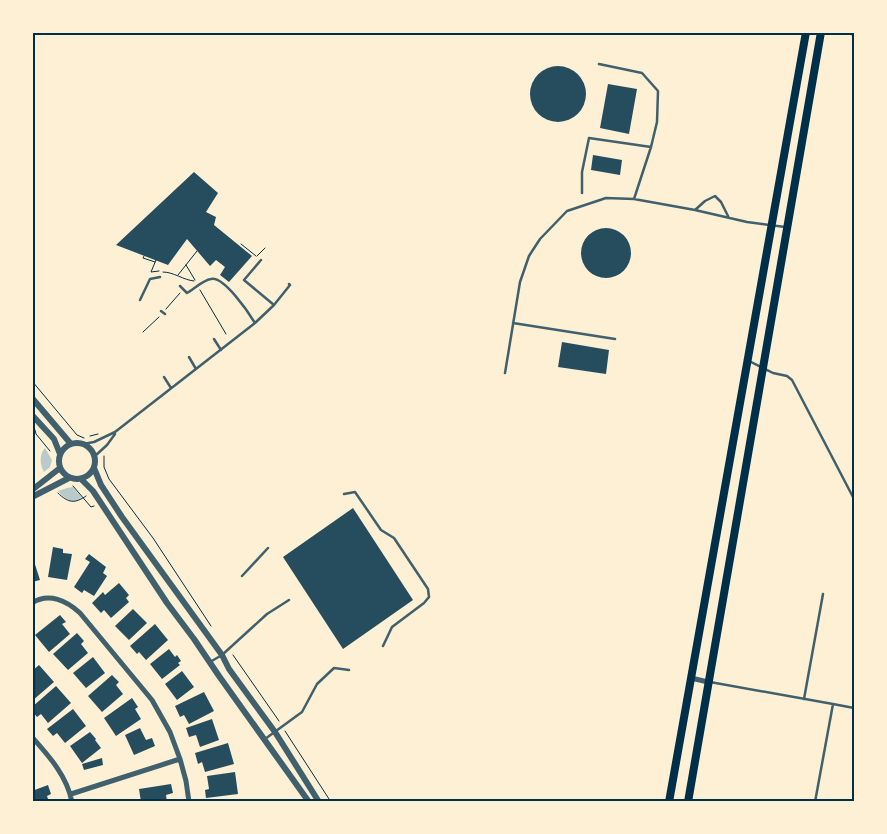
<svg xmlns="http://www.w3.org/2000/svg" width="887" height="834" viewBox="0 0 887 834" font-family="Helvetica,sans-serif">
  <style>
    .green { fill: #b9caca }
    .building { fill: #264d5e }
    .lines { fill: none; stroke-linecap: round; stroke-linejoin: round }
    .path { stroke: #003049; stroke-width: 1 }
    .service { stroke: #3f606c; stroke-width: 2.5 }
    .minor { stroke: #3f606c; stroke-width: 5 }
    .tertiary { stroke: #3f606c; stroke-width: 6 }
    .secondary { stroke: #003049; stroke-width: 8 }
    .neatline { fill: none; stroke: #003049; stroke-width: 2 }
  </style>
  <rect width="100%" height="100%" fill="#fdf0d5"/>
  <path class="green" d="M45,448L52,460L50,467L44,472C40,465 39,454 45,448Z
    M73,487L82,498C72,505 65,499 58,491L67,488Z"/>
  <path class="building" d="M530 94a28 28 0 1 1 56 0a28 28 0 1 1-56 0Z
    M608,84L637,89L629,134L600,128Z
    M593,155L622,160L620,175L591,170Z
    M194,172L218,193L206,212L216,217L214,225L252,256L229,282L220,275L225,267L216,260L210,266L187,239L168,265L116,245Z
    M581 253a25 25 0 1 1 50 0a25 25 0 1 1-50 0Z
    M562,342L609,350L606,374L558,367Z
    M353,508L413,600L343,649L283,557Z
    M53,547L63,549V553L72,554L67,580L48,577Z
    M89,554L106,567L103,573L107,576L94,596L84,590L82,593L74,587L90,562L85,559Z
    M32,555L40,580L32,582Z
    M119,583L129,595L126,598L129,602L111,618L104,610L101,613L92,603L103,592L105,595Z
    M133,609L147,623L129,640L115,626Z
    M60,615L66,622L62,624L70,634L49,652L35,635Z
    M155,624L168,640L146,660L139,652L137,654L130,646Z
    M77,633L84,641L81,644L88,653L68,670L53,654Z
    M169,649L175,657L177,655L181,661L178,663L180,665L162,679L150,664Z
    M93,657L105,673L86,688L73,673Z
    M39,665L54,682L32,701V671Z
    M182,671L194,687L177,700L165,684Z
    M112,675L119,682L116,685L123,694L102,712L88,696Z
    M56,686L71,703L48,723L41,714L37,717L32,711V707Z
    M204,692L214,711L189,724L184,715L180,717L175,706Z
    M132,698L138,707L135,709L141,719L116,736L104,718Z
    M73,709L86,726L65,743L57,733L53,736L47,729Z
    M212,719L219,740L200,747L196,735L189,737L186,728Z
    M140,728L146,740L152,738L155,746L134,755L125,735Z
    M90,732L96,739L95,740L101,748L82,763L70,746Z
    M228,743L234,764L205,772L202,762L198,764L195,753Z
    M102,758L103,765L84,770L82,764Z
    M235,772L238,794L206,798L205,790L209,789L207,776Z
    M171,784L173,793L166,795L167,802H141L139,789Z
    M48,785L51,794L47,796L49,802H32V791Z"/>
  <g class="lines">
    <path class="path" d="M241,244L256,256
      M144,256L143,258L155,262
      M257,256L265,248
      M156,260L151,272L159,271
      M186,265L195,280
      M163,272C174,272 183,280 194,281
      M178,275L197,251
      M200,290L226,334
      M166,309L180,293
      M143,332L159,317
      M32,381L77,435L84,438
      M35,430L36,434L50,451
      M90,436L98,434
      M104,456V467L109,479L153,538L211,626
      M73,486L91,507L94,506
      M58,493C68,503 75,504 86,496
      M233,655L279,721
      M285,731L331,802"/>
    <path class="service" d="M851,32L854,37
      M582,193V172L589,138L651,147L657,122L658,91L642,73L599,64
      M634,199L651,147
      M695,210L705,201L715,196L721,202L729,218
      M261,260L244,280L274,305
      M180,286L187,293C194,289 203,280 211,279C224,276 249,313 255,323
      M140,300L150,279L160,277
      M161,311L165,314
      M513,323L615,339
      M214,339L221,350
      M189,357L196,369
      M749,361L773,373L787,376L792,380L854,499
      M505,373L520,282L529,256L540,239L567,211L606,198L634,199L695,210L747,222L785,227
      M164,377L171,388
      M83,444L94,442L115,432L255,323L274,305L290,285L289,284
      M95,456L107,445L115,434
      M344,494L355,492L381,530L394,538L428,589L429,597L424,603L392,627L383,646
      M242,576L268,548
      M210,662L222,655L267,614L289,600
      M710,682L833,704L815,802
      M804,699L823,594
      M833,704L854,708
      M265,739L302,712L317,684L334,668L349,670"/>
    <path class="minor" d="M32,603C49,592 67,601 80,613L152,700L170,732L180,759L186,781L189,802
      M691,678L708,682
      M32,737C49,756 67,776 72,802
      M71,794L180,759"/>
    <path class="tertiary" d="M32,398L71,444
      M32,415L54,439L60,454
      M59 461a18 18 0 1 1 36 0a18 18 0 1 1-36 0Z
      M94,468L101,485L122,517L222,655L229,669L275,732L319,802
      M81,479L93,491L167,603L194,639L219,676L309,802
      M32,490L60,468
      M32,497L69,478"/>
    <path class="secondary" d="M669,802L806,32
      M688,802L821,32"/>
  </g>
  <rect width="887" height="834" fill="none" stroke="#fdf0d5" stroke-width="68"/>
  <rect x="34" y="34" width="819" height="766" class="neatline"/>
</svg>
